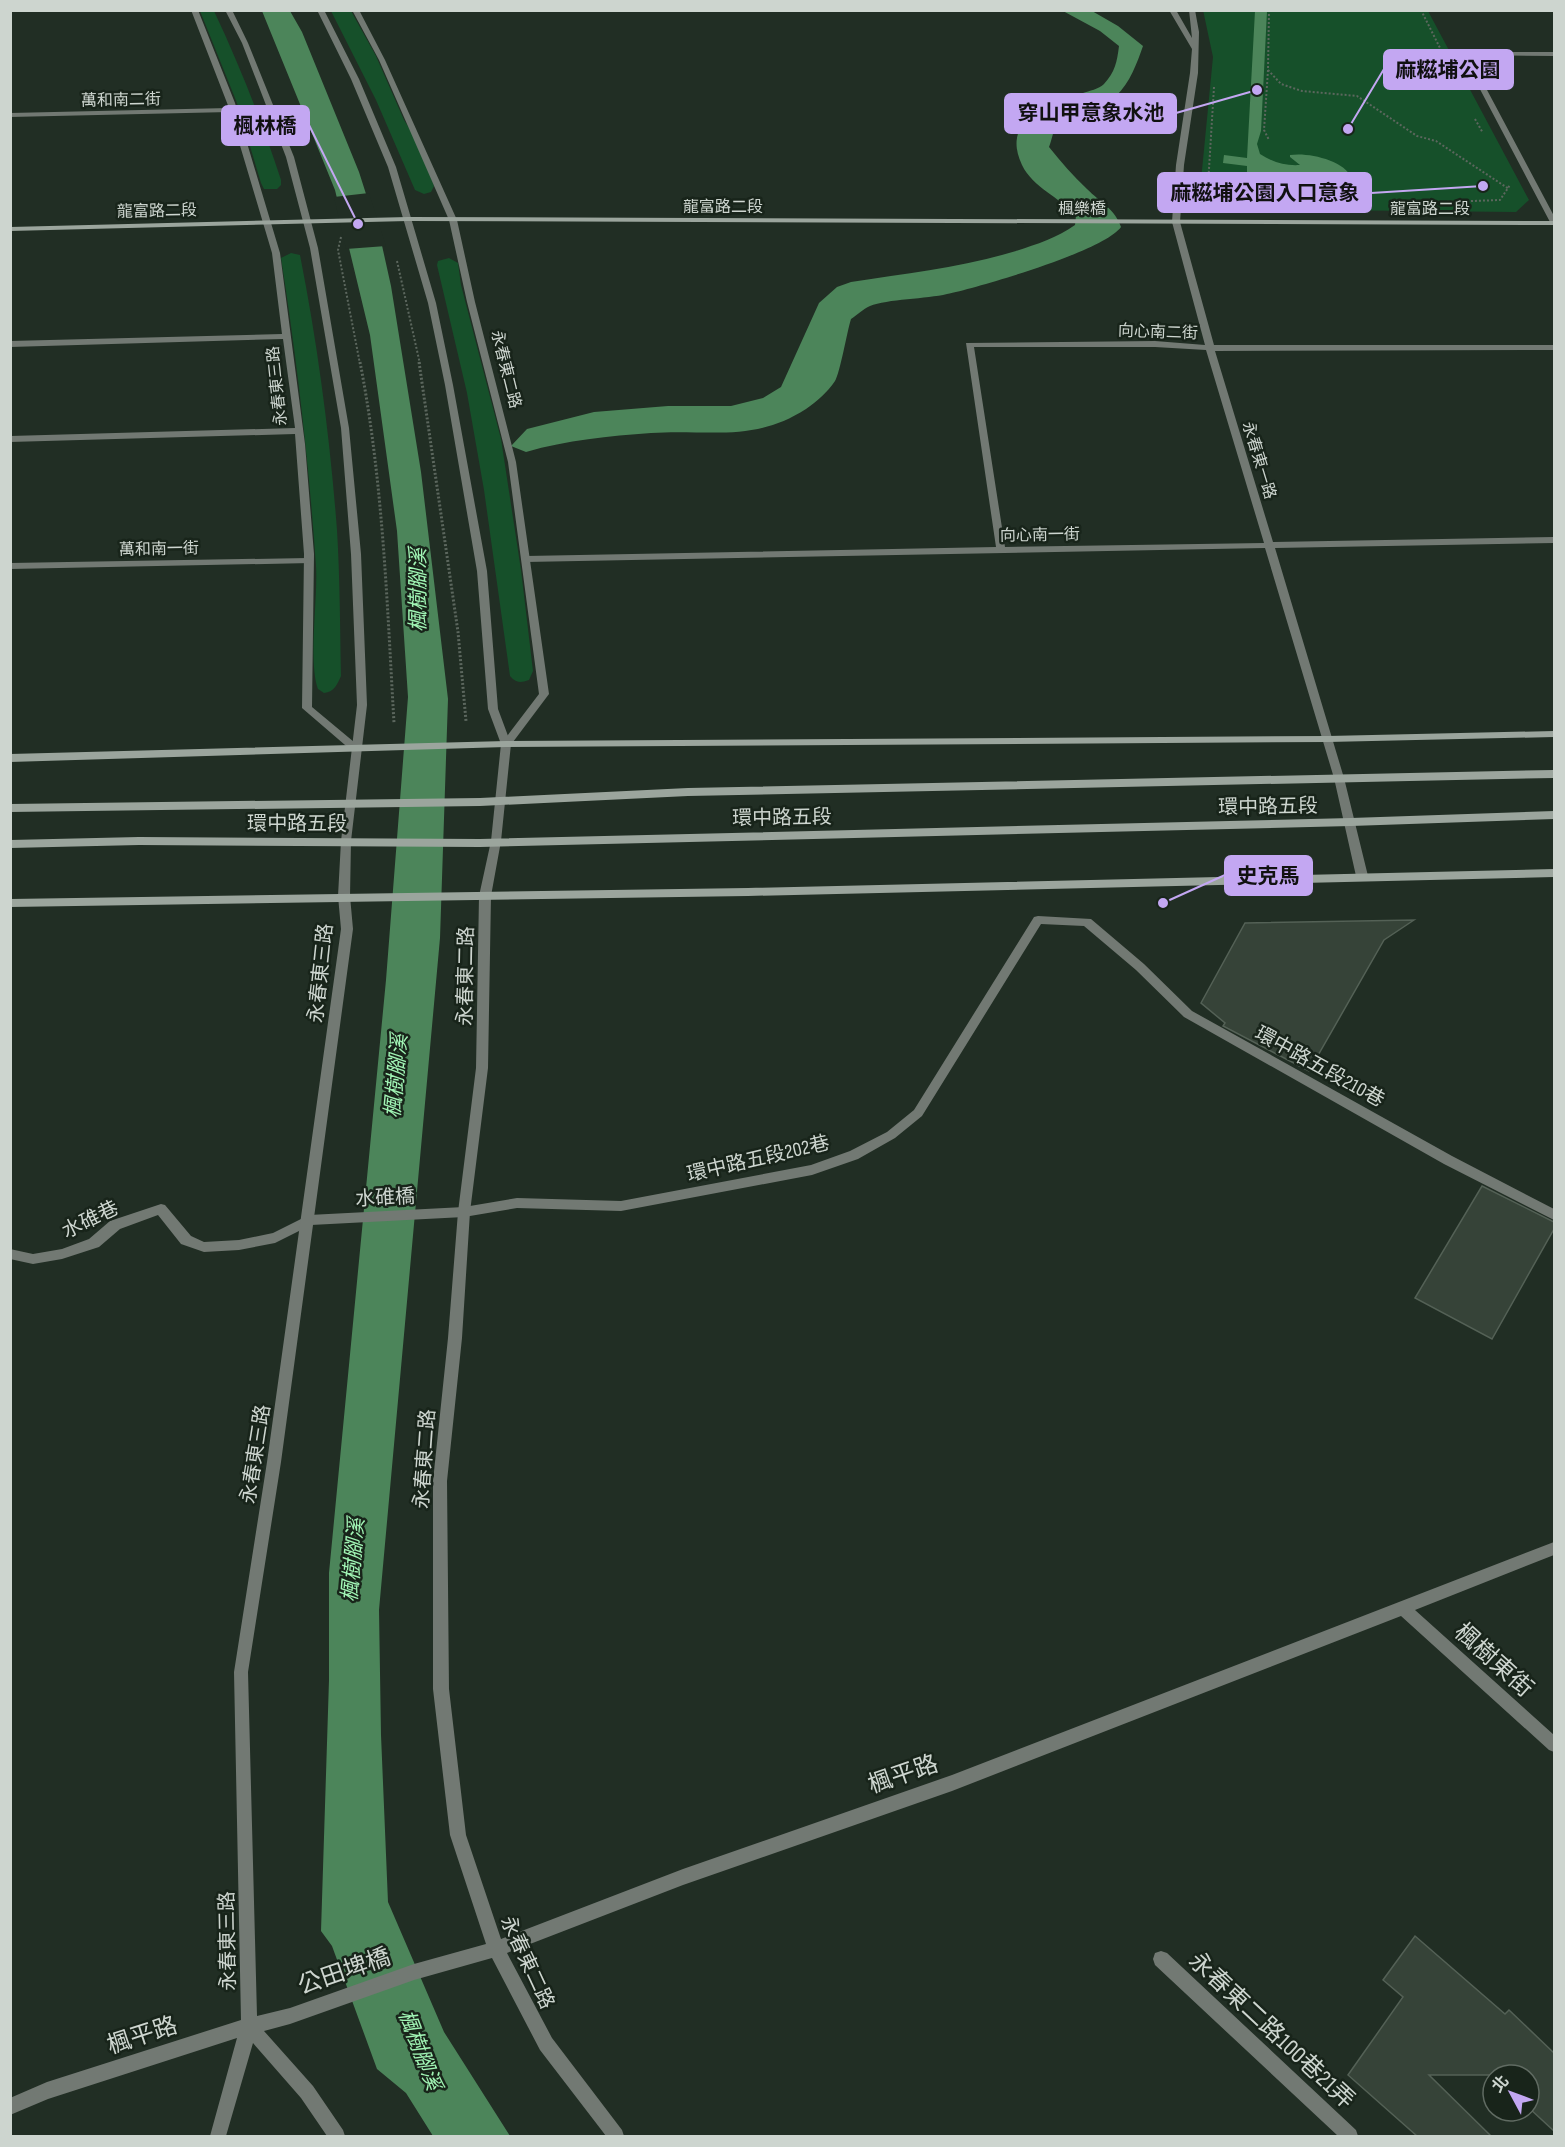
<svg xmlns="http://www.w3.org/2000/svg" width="1565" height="2147" viewBox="0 0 1565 2147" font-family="'Sofia Sans Condensed','Noto Sans TC',sans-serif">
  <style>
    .green { fill: #16502a }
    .water { fill: #4c855a }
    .pier { fill: #212e24 }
    .building { fill: #364338; stroke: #546156; stroke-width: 1.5 }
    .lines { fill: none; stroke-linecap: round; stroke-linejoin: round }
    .path-far1 { stroke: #5c675e; stroke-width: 2; stroke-dasharray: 2 2; stroke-linecap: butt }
    .path { stroke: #5c675e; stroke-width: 3; stroke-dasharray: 2 2; stroke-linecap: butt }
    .lane { fill: #727973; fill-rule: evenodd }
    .street { fill: #727973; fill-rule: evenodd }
    .secondary { fill: #9ba59d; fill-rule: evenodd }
    .labels { text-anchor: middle; stroke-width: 5; stroke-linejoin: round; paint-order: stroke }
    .far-street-label { font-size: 16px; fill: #cdd5cf; stroke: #18241a }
    .street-label { font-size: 20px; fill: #cdd5cf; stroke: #18241a }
    .water-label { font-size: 21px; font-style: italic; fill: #a1f5b5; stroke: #18241a }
    .near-street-label { font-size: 24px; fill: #cdd5cf; stroke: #18241a }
    .leader { fill: none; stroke: #c3a7f2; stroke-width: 2 }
    .callout-dot { fill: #c3a7f2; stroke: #18241a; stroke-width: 2 }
    .callout { fill: #c3a7f2; stroke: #c3a7f2; stroke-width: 2 }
    .callout-label { font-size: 21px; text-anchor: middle; font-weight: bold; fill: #111 }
  </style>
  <rect width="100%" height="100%" fill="#212e24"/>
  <path class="green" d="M1203,10L1428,11L1529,200L1516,212L1218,209L1199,201L1213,57Z
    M200,11H214C240,66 262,122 281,180V185L277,189H264L261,183L237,103Z
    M331,11H351L376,56L404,120L419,144L434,186L431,192L424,194L415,190L376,100Z
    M291,253L300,255C318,346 330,438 337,530C340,579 340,627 341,676C337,685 334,692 324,693L318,689C308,661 318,600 316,566C309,463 297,360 281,258Z
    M449,258L458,263L461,285L501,439L521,570L533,671L529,680C520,683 516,683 510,676L484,490L467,393L437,265L438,261Z"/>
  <path class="water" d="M262,11H290L302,32L359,172L381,241L391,286L421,472L448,699L440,938L379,1610L381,1735L388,1902L444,2032L510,2136H433L406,2093L377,2069L332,1946L321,1931L329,1680V1573L386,980L408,697L397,531L370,335L335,190Z
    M1063,11H1092L1118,26L1143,46C1137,63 1130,83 1116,96C1101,110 1070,107 1057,124C1053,130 1052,140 1049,147C1061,162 1073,176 1087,189C1100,202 1115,209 1121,227C1104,251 980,287 947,294C927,299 887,299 870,306C863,309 857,315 851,319C847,332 840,373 835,381C828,392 816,402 806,409C753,443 709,429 651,433C609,436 567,440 526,452L511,446L527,429L594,412L668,406H731L763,398L781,387L819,303L837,287L851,282C909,273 960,268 1016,251C1037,244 1057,238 1075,225L1076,216C1060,197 1033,188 1022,165C1000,118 1049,106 1083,93C1089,91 1099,89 1104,84C1115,72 1117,62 1119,46L1100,31Z
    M1255,11H1267L1261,131L1257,144L1260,154C1272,162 1285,166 1300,165L1290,157V155C1308,152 1344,160 1352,178L1346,182C1322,186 1265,191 1247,174V166L1223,163L1224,155L1247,158Z"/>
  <path class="pier" d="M369,193L386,246L346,249L334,197Z"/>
  <path class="building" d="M1414,920L1384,940L1309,1071L1223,1026L1225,1023L1201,1003L1245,923Z
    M1482,1186L1554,1222V1229L1492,1339L1415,1298Z
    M1415,1936L1505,2014L1509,2010L1554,2053V2131L1529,2108V2075H1429L1491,2136H1417L1348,2075L1403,1997L1383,1980Z"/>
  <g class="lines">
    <path class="path-far1" d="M1269,10L1268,70L1281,84L1302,91L1357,96L1417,136L1436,141L1509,189
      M1421,10L1448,64
      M1268,70L1264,130L1269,140
      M1214,87L1208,185L1211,195L1229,203
      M1475,119L1483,133
      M1443,202L1500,200L1510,185
      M341,237L338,250L360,364
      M397,261L420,364"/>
    <path class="path" d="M360,362C383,480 387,603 394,723
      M419,362L458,632L466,721"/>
    <path class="lane" d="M191,10H198L235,103L280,253L305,444L314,554L312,707L360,747L361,749L356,753L352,751L302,708L304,554L295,434L10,442V436L295,428L283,339L10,347V341L282,334L272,253L230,112L10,117V113L229,108Z
      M352,10H359L385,60L457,220L475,302L516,462L549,694L510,746L506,747L501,744L539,694L508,462L467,302L449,220L379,60Z
      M1038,916L1091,919L1144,964L1192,1011L1452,1156L1554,1209V1220L1444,1164L1184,1017L1136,970L1084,926L1041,924L922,1116L895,1138L858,1159L812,1175L621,1211L517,1208L464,1217L311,1225L275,1243L239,1250L204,1252L181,1244L158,1215L120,1229L99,1247L62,1259L33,1264L10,1259V1249L33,1254L62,1249L89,1239L110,1221L161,1204L165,1205L191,1236L204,1242L239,1240L273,1233L309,1215L464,1207L517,1198L621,1201L811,1165L850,1151L887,1132L914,1110L1034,917Z"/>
    <path class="street" d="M225,10H232L248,43L294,157L318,248L349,428L361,554L367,705L351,841L350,896L353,929L281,1462L248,1672L257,2016L290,2008L414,1964L486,1944L450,1835L433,1689V1481L448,1338L458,1212L476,1068L479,896L491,841L501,744L488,709L477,571L445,385L428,303L388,167L351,79L317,10H324L359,79L396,167L436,303L453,385L487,571L498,709L511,744L501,841L491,896L488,1068L470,1212L462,1338L447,1481L449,1689L466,1835L501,1939L683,1869L952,1775L1554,1542V1555L1415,1610L1554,1735V1752L1549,1750L1401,1616L952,1791L683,1885L507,1953L552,2038L622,2130L624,2136H606L540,2050L492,1958L414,1980L290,2024L264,2031L313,2086L343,2130L345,2136H327L301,2098L253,2043L226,2136H210L237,2038L48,2099L10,2115V2098L47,2082L241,2020L234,1672L267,1462L341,929L338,896L341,841L357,705L351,554L341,428L310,248L286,157L242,43Z
      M1169,10H1176L1192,38L1189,10H1195L1199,32L1198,73L1184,165L1180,222L1214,345H1554V350L1215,351L1273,542L1554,537V543L1275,548L1344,778L1368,876L1362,880L1356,876L1334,778L1265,548L526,562L521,559L526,556L996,547L966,343L1155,341L1205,345L1172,222L1176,165L1190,73L1192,49ZM974,347H1155L1206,350L1264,543L1005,547Z
      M1470,52H1554V56L1474,55L1470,58L1554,216V224L1550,222L1463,57Z
      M308,558L313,561L311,563L10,569V563Z
      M1161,1951L1167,1953L1356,2130L1358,2136H1338L1155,1965L1153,1959L1155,1953Z"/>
    <path class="secondary" d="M408,217L1554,221V225L408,221L10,231V227Z
      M1554,731V737L1328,742L506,747L10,762V754L506,741L1328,736Z
      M1554,770V778L688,796L480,806L10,812V804L480,798L688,788Z
      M1554,811V819L1351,826L480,847L139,845L10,848V840L139,837L480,839L1351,818Z
      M1554,869V877L748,896L10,907V899L748,888Z"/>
  </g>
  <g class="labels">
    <g class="far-street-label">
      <text transform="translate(121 99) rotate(-1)" y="6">萬和南二街</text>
      <text x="723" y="212">龍富路二段</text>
      <text x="1082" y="214">楓樂橋</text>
      <text x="1430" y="214">龍富路二段</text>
      <text transform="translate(157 210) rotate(-1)" y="6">龍富路二段</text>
      <text transform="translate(1158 331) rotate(2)" y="6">向心南二街</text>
      <text transform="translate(507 369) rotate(76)" y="6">永春東二路</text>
      <text transform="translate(276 386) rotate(-96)" y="6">永春東三路</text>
      <text transform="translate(1260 460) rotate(73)" y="6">永春東一路</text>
      <text transform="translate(1040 534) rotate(-1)" y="6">向心南一街</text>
      <text transform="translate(159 548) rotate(-1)" y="6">萬和南一街</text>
    </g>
    <g class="street-label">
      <text transform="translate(1268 806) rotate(-1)" y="7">環中路五段</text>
      <text transform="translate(782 817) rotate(-1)" y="7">環中路五段</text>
      <text x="297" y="830">環中路五段</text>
      <text transform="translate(320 973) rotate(-84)" y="7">永春東三路</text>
      <text transform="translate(465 976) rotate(-89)" y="7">永春東二路</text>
      <text transform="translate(1320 1066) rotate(29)" y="7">環中路五段210巷</text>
      <text transform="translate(758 1158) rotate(-13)" y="7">環中路五段202巷</text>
      <text transform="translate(385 1197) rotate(-3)" y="7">水碓橋</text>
      <text transform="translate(90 1219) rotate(-26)" y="7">水碓巷</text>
      <text transform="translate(255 1454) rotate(-81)" y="7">永春東三路</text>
      <text transform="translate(424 1459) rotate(-86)" y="7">永春東二路</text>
      <text transform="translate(227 1941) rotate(-91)" y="7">永春東三路</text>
      <text transform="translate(528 1962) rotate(65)" y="7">永春東二路</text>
    </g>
    <g class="water-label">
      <text transform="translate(418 590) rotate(-90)" y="7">楓樹腳溪</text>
      <text transform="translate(396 1076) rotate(-85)" y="7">楓樹腳溪</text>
      <text transform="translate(353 1560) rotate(-85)" y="7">楓樹腳溪</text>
      <text transform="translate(420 2050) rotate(69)" y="7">楓樹腳溪</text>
    </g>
    <g class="near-street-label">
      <text transform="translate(1494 1660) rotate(42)" y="8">楓樹東街</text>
      <text transform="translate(903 1774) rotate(-19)" y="8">楓平路</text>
      <text transform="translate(344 1971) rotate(-19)" y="8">公田埤橋</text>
      <text transform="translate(1272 2030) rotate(43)" y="8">永春東二路100巷21弄</text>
      <text transform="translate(142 2035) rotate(-18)" y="8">楓平路</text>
    </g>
  </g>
  <path class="leader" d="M1348 129L1384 69M1257 90L1176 113M358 224L309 125M1483 186L1371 193M1163 903L1225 875"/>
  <g class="callout-dot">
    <circle cx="1348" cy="129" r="6"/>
    <circle cx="1257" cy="90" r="6"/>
    <circle cx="358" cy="224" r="6"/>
    <circle cx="1483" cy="186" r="6"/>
    <circle cx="1163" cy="903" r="6"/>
  </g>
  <g class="callout">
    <rect x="1384" y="50" width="129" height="39" rx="6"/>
    <rect x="1005" y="94" width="171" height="39" rx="6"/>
    <rect x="222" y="106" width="87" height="39" rx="6"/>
    <rect x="1158" y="173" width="213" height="39" rx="6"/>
    <rect x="1225" y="856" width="87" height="39" rx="6"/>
  </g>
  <g class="callout-label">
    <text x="1448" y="77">麻糍埔公園</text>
    <text x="1091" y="120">穿山甲意象水池</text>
    <text x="265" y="133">楓林橋</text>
    <text x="1265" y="200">麻糍埔公園入口意象</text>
    <text x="1268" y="883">史克馬</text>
  </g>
  <rect width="1565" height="2147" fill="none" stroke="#cdd5cf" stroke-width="24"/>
  <g transform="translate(1511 2093) rotate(311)"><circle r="28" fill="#18241a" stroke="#606b62" stroke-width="1.5"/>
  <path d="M0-4.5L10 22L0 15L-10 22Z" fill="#c3a7f2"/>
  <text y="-9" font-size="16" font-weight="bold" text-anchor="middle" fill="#cdd5cf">北</text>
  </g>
</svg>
